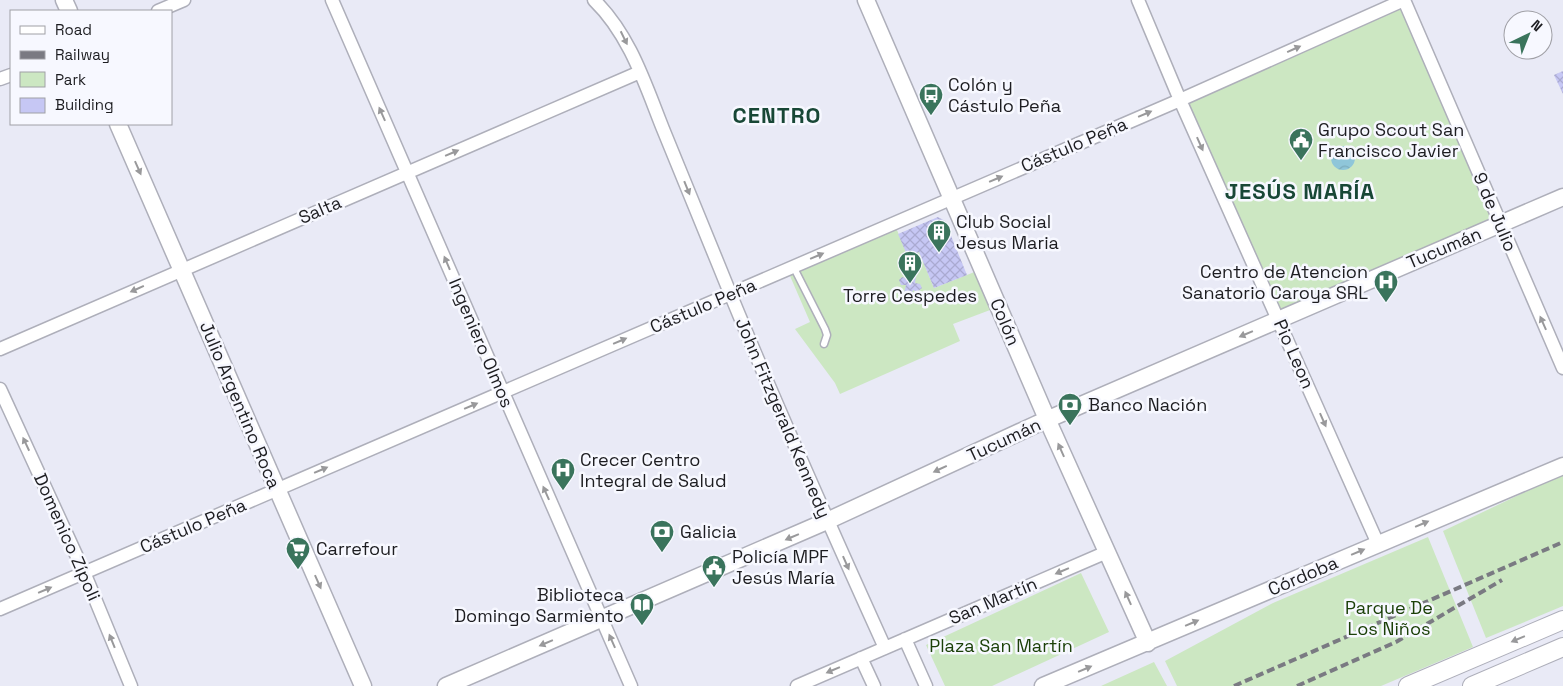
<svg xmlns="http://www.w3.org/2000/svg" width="1563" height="686" viewBox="0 0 1563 686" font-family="'Space Grotesk',sans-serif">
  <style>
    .park { fill: #cce7c2 }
    .water { fill: url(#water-waves) }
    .building { fill: url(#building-cross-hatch) }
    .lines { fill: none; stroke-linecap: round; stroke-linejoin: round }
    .service-casing { stroke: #aeafba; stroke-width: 9 }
    .minor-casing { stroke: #aeafba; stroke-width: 15 }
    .tertiary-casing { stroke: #aeafba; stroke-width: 19 }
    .secondary-casing { stroke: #aeafba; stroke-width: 20 }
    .service { stroke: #fff; stroke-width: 6 }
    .minor { stroke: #fff; stroke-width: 12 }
    .tertiary { stroke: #fff; stroke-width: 16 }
    .secondary { stroke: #fff; stroke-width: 18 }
    .rail { stroke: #7a7a82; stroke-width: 4; stroke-dasharray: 8 4; stroke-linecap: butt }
    .oneway { fill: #99999b }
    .labels { text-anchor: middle; stroke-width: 5; stroke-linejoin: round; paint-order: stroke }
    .poi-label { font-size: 18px; fill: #1d1d21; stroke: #f7f8ff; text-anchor: start }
    .street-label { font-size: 18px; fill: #1d1d21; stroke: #f7f8ff }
    .park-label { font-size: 18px; fill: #1b4008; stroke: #f7f8ff }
    .district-label { font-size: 22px; font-weight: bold; letter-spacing: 1px; fill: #184736; stroke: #f7f8ff }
  </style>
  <defs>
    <pattern id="water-waves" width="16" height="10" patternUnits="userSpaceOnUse" patternTransform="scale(1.25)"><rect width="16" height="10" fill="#8fc6d9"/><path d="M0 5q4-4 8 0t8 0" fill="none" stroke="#7baaba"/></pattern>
    <pattern id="building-cross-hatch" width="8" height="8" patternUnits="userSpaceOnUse" patternTransform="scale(1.25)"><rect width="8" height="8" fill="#c6c7f4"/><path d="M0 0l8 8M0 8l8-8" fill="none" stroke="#aaaad1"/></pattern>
  </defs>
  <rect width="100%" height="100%" fill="#e9eaf6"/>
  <path class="park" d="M1404,0L1500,224L1279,319L1180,100Z
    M894,223L908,256L919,252L934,288L982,269L998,307L953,324L960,341L840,394L835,383L795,329L810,322L787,269Z
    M1563,474V606L1486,638L1443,531Z
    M1428,537L1473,647L1381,686H1177L1165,661L1273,603Z
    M1081,573L1109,632L992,686H945L926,645Z
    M1154,662L1167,686H1101Z"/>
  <path class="water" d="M1331 158a12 12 0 1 1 24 0a12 12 0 1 1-24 0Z"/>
  <path class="building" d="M1563,71V94L1554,75Z
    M938,217L945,221L967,275L934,288L919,252L908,257L898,234Z
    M912,272L916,276L915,283L920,284L922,288L917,292L913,290L912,294L909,296L904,293L906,285H901L899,280L902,277L908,279V274Z"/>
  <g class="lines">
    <defs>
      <path id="service" d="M793,266L825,329L827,335L824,344"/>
      <path id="minor" d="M332,0L631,686
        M594,0C630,35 645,84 663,129C682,175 700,220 719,266C771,395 828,522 885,648
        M1138,0L1180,100L1378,544
        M158,11L184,0
        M0,79L11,75
        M0,349L640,72
        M0,389L84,572L131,686
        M0,609L1180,100L1404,0L1563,368
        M905,639L926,686
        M861,658L874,686
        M797,686L1107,552"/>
      <path id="tertiary" d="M64,0L69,11
        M866,0L1047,419L1148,643
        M118,124L363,686
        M446,686L827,521L1037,424L1563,197
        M1043,686L1563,466"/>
      <path id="secondary" d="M1408,686L1563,620
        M1472,686L1563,647"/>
    </defs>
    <use href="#service" class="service-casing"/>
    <use href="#minor" class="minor-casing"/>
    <use href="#tertiary" class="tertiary-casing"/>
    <use href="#secondary" class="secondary-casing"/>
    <use href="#service" class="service"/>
    <use href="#minor" class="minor"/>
    <use href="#tertiary" class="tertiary"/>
    <use href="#secondary" class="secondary"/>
    <path class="rail" d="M1234,686L1563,542
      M1297,686L1396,642L1502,580"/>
  </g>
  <defs><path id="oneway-solid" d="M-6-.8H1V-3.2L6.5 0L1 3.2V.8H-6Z" transform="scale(1.25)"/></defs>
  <g class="oneway">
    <use href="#oneway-solid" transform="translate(624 38) rotate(64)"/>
    <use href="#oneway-solid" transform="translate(1294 49) rotate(-24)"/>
    <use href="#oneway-solid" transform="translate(382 114) rotate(-114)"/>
    <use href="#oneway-solid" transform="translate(1145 114) rotate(-23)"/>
    <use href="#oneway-solid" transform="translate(1200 144) rotate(66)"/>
    <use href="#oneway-solid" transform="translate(452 153) rotate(-23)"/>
    <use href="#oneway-solid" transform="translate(138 168) rotate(66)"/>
    <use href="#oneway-solid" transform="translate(996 179) rotate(-23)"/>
    <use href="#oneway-solid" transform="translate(687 188) rotate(68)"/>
    <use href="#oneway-solid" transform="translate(817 256) rotate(-23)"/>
    <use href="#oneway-solid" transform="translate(447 263) rotate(-113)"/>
    <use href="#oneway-solid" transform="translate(137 289) rotate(156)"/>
    <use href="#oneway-solid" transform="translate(1543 323) rotate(-114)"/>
    <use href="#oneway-solid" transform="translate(1246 334) rotate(157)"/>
    <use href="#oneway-solid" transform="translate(620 341) rotate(-23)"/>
    <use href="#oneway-solid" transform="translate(471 406) rotate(-23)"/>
    <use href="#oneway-solid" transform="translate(1323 420) rotate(66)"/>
    <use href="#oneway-solid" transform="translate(26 444) rotate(-115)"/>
    <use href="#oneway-solid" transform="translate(1061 450) rotate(-114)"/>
    <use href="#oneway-solid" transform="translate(940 469) rotate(155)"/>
    <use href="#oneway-solid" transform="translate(321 470) rotate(-23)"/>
    <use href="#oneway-solid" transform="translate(546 493) rotate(-114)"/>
    <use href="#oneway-solid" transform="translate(1422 524) rotate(-23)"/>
    <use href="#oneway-solid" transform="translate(792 537) rotate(157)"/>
    <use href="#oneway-solid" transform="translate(1358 552) rotate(-23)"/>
    <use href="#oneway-solid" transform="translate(846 563) rotate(66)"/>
    <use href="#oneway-solid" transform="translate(1062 571) rotate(157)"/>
    <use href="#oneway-solid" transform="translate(318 582) rotate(66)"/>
    <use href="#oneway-solid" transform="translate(45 590) rotate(-23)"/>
    <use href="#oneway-solid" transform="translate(1128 598) rotate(-114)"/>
    <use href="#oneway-solid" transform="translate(1192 623) rotate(-23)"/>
    <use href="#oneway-solid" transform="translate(1518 639) rotate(157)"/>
    <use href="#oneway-solid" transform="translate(112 641) rotate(-112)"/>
    <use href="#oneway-solid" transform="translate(612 641) rotate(-114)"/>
    <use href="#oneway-solid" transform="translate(546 643) rotate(157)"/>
    <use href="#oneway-solid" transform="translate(1085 669) rotate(-23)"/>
    <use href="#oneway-solid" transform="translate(833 670) rotate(157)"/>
  </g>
  <defs>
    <symbol id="bus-pin" viewBox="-11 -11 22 30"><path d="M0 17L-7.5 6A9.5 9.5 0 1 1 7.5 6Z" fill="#3a745c" stroke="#f7f8ff"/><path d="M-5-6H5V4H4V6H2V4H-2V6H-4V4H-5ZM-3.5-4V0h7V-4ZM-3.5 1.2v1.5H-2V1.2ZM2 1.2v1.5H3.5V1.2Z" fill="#fff"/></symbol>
    <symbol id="civic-pin" viewBox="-11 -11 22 30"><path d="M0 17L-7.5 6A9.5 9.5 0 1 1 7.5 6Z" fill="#3a745c" stroke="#f7f8ff"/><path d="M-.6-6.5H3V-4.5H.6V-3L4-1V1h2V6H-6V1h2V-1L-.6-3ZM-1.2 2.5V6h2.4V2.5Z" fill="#fff"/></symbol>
    <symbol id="building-pin" viewBox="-11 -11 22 30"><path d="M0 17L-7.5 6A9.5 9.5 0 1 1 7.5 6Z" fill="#3a745c" stroke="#f7f8ff"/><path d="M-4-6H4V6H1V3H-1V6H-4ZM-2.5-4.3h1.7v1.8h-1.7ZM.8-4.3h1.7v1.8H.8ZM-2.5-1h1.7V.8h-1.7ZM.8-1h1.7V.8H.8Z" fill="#fff"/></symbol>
    <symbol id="hospital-pin" viewBox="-11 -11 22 30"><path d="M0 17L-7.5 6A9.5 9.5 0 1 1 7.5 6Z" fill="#3a745c" stroke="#f7f8ff"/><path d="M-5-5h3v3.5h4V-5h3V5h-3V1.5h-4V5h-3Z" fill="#fff"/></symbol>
    <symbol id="bank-pin" viewBox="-11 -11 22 30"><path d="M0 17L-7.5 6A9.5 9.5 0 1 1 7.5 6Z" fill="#3a745c" stroke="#f7f8ff"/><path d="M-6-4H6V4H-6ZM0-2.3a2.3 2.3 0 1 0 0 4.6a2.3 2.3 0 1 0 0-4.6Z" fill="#fff"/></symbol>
    <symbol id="supermarket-pin" viewBox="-11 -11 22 30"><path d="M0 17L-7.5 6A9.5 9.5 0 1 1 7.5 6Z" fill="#3a745c" stroke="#f7f8ff"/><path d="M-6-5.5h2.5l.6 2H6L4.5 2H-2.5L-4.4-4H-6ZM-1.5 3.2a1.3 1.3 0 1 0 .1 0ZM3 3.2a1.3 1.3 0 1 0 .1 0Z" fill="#fff"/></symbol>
    <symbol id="library-pin" viewBox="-11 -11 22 30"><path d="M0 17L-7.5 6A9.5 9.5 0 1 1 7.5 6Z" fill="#3a745c" stroke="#f7f8ff"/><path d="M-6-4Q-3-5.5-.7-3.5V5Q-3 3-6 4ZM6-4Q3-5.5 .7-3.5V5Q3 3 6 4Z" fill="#fff"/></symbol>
  </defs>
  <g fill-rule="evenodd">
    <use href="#bus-pin" x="917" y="81" width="28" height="38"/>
    <use href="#civic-pin" x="1287" y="126" width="28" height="38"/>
    <use href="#building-pin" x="925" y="218" width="28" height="38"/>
    <use href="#building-pin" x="896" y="249" width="28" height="38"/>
    <use href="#hospital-pin" x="1372" y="268" width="28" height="38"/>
    <use href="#bank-pin" x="1056" y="391" width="28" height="38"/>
    <use href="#hospital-pin" x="549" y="456" width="28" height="38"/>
    <use href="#bank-pin" x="648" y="518" width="28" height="38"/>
    <use href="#supermarket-pin" x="284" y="535" width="28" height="38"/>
    <use href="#civic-pin" x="700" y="553" width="28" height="38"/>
    <use href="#library-pin" x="628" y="591" width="28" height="38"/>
  </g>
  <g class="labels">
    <g class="poi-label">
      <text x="948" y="91">Colón y<tspan x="948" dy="21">Cástulo Peña</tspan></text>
      <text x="1318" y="136">Grupo Scout San<tspan x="1318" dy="21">Francisco Javier</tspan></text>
      <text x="956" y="228">Club Social<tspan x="956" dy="21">Jesus Maria</tspan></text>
      <text x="1368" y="278" text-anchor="end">Centro de Atencion<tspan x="1368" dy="21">Sanatorio Caroya SRL</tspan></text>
      <text x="910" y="302" text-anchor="middle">Torre Cespedes</text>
      <text x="1088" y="411">Banco Nación</text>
      <text x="580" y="466">Crecer Centro<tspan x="580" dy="21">Integral de Salud</tspan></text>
      <text x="680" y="538">Galicia</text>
      <text x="316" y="555">Carrefour</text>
      <text x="732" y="563">Policía MPF<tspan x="732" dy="21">Jesús María</tspan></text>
      <text x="624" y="601" text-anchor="end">Biblioteca<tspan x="624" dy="21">Domingo Sarmiento</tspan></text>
    </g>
    <g class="street-label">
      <text transform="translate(1074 145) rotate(-23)" y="6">Cástulo Peña</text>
      <text transform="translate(320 210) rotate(-23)" y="6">Salta</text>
      <text transform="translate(1495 212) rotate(67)" y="6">9 de Julio</text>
      <text transform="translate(1444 248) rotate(-23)" y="6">Tucumán</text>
      <text transform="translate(703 306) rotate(-23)" y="6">Cástulo Peña</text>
      <text transform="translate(1005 322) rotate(67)" y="6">Colón</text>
      <text transform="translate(481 343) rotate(67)" y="6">Ingeniero Olmos</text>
      <text transform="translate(1294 354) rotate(66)" y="6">Pio Leon</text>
      <text transform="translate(240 405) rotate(67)" y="6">Julio Argentino Roca</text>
      <text transform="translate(783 418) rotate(67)" y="6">John Fitzgerald Kennedy</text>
      <text transform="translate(1004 440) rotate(-25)" y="6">Tucumán</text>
      <text transform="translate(193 526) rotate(-23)" y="6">Cástulo Peña</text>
      <text transform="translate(67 537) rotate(66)" y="6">Domenico Zípoli</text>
      <text transform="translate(1303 576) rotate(-23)" y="6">Córdoba</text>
      <text transform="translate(993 601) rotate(-23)" y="6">San Martín</text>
    </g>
    <g class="park-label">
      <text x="1389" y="614">Parque De<tspan x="1389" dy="21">Los Niños</tspan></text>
      <text x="1001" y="652">Plaza San Martín</text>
    </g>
    <g class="district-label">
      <text x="777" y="123">CENTRO</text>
      <text x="1300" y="199">JESÚS MARÍA</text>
    </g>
  </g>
  <rect x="10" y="10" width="162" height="115" fill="#f7f8ff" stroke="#a0a0a6"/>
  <rect x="20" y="26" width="25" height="8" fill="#ffffff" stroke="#a0a0a6"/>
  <text x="55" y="35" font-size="15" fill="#1d1d21">Road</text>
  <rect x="20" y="51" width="25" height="8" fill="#7a7a82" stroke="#a0a0a6"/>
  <text x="55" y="60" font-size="15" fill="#1d1d21">Railway</text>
  <rect x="20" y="72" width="25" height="15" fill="#cce7c2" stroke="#a0a0a6"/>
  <text x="55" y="85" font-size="15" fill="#1d1d21">Park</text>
  <rect x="20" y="98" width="25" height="15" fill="#c6c7f4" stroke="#a0a0a6"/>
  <text x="55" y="110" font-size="15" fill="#1d1d21">Building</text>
  <g transform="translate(1528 35) rotate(43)"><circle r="24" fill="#f7f8ff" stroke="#a0a0a6"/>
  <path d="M0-4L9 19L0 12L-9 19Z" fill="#3a745c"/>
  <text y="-8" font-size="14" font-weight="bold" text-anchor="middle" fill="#1d1d21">N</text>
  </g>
</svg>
